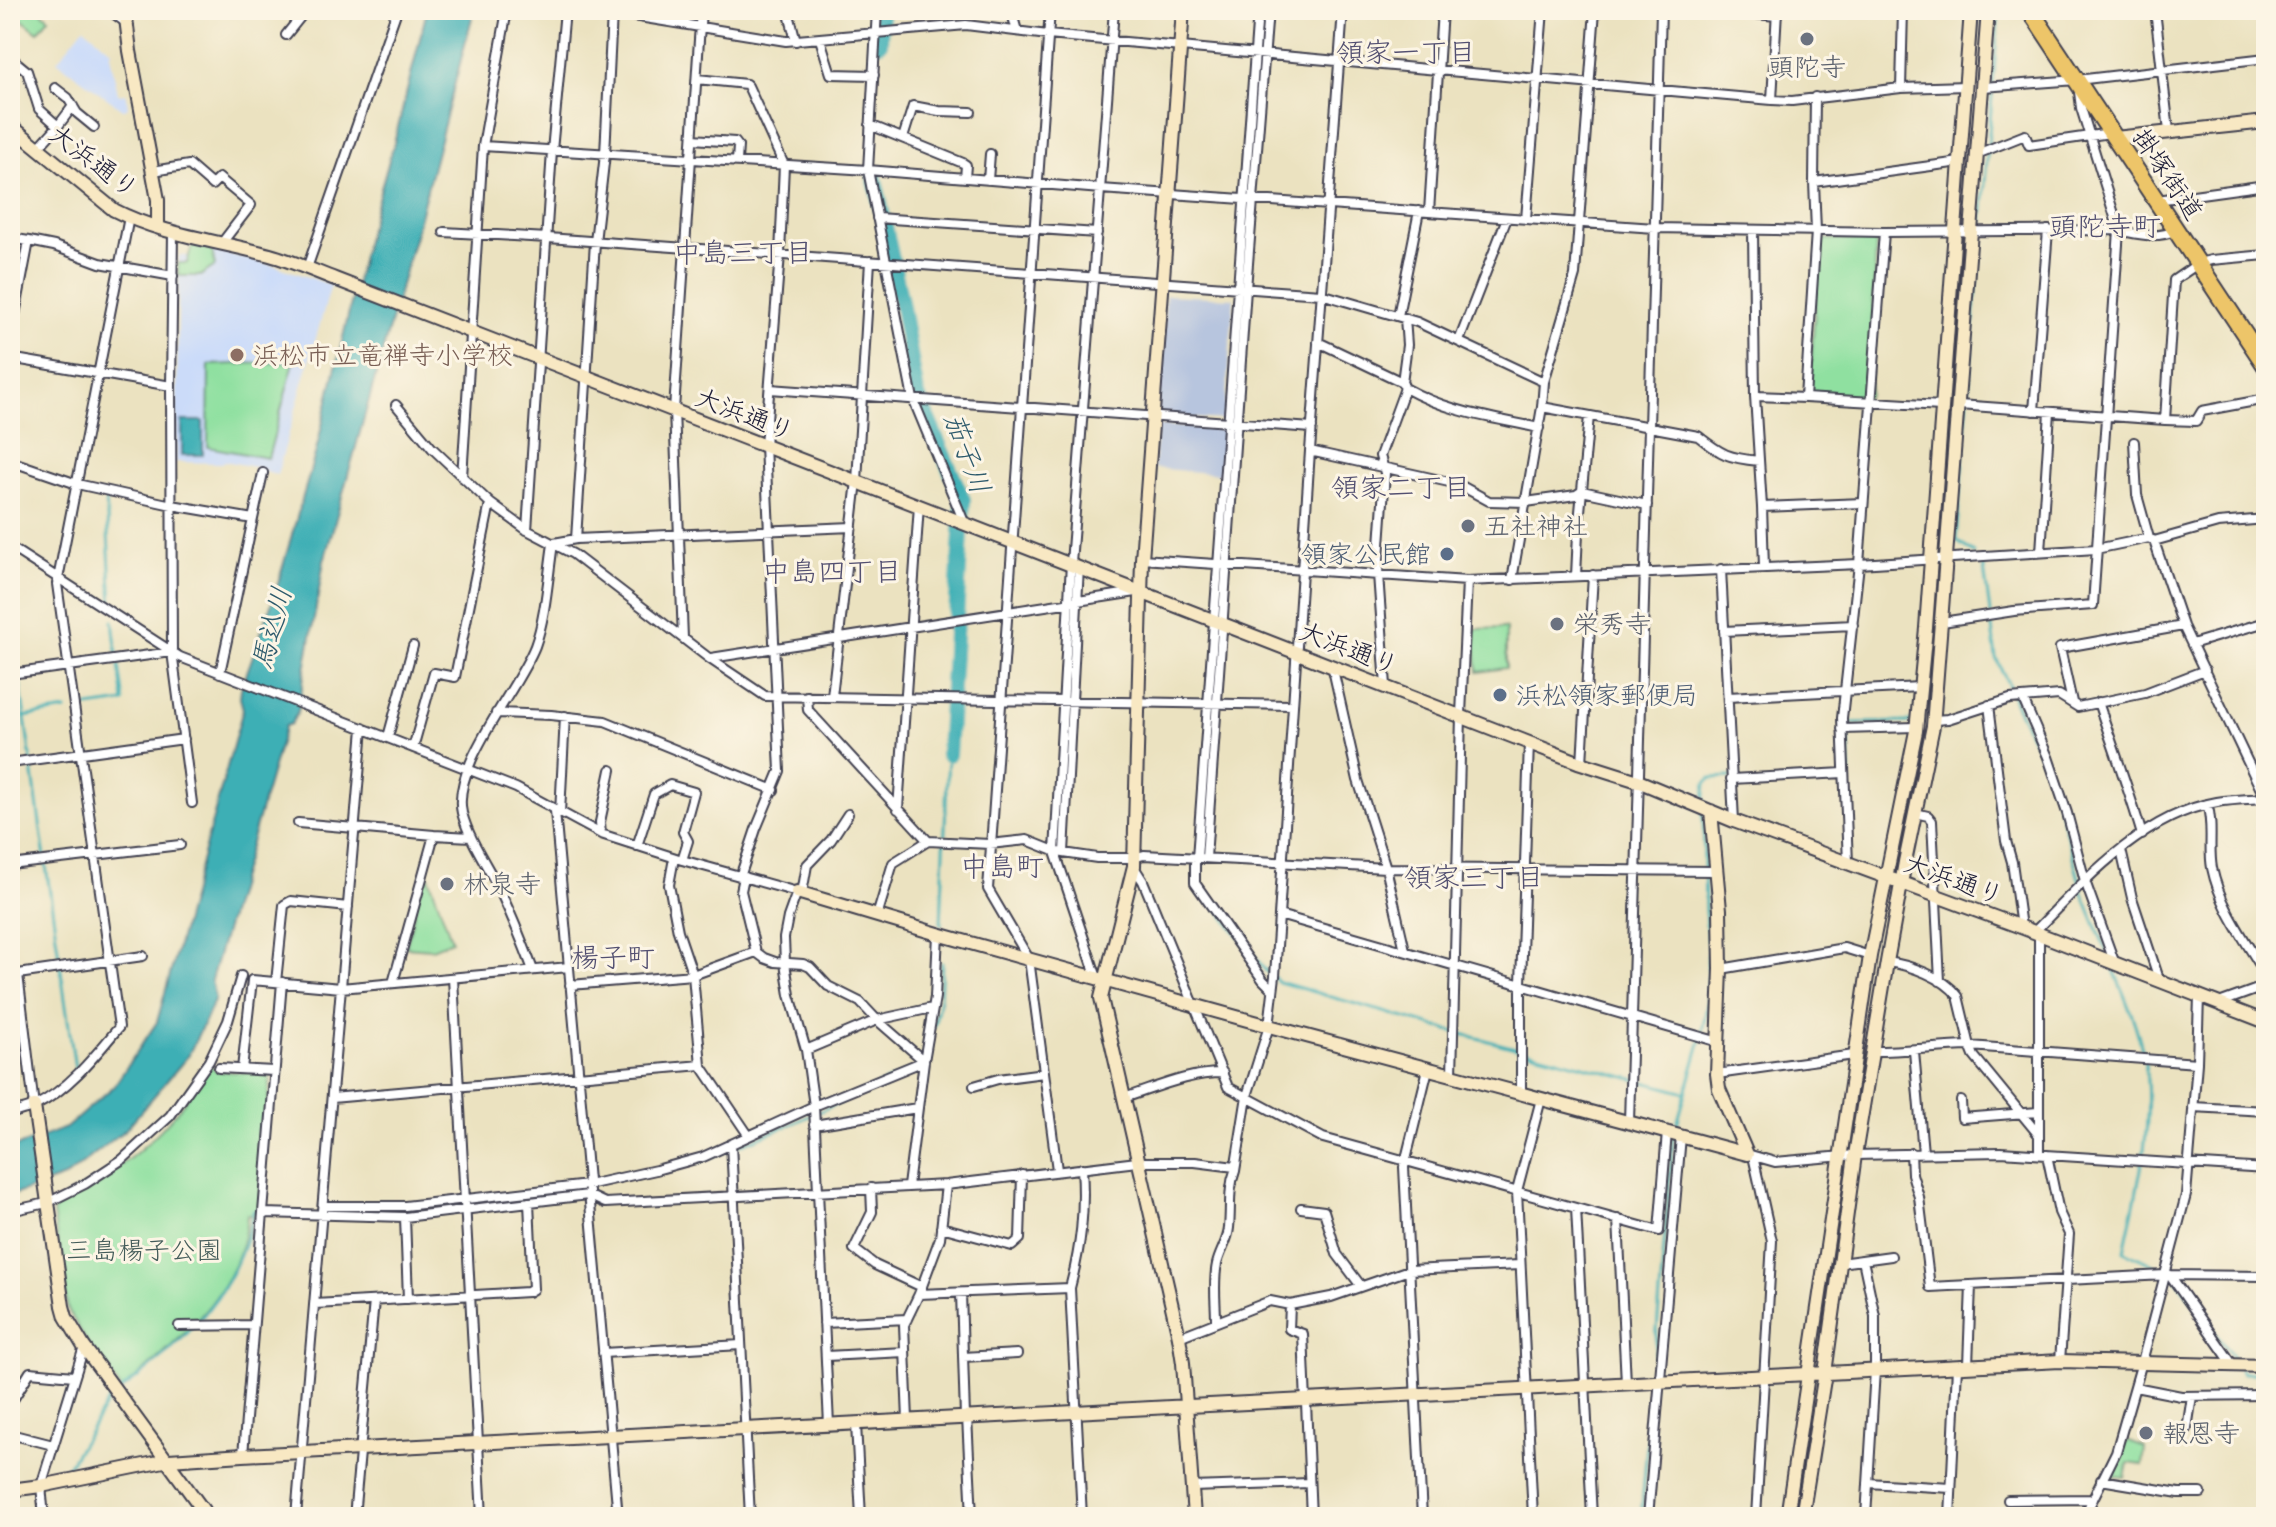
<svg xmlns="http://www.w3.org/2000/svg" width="2276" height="1527" viewBox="0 0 2276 1527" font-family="'Comic Neue','Klee One',sans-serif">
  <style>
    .built { fill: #cbdbf9 }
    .industrial { fill: #b7c5de }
    .green { fill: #8fe0a0; stroke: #58816e; stroke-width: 2 }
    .water { fill: #3dafb5; stroke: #306878; stroke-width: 2 }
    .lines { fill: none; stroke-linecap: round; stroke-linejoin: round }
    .stream { stroke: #3dafb5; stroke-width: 3 }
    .river { stroke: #3dafb5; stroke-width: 16 }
    .street-casing { stroke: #403f4f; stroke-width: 12 }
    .secondary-casing { stroke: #403f4f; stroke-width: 16 }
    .highway-casing { stroke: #403f4f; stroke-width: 20 }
    .street { stroke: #fff; stroke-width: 8 }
    .secondary { stroke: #f8e8c3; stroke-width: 12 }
    .highway { stroke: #edc569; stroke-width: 16 }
    .worship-dot { fill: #6b7280; stroke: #fcf5e5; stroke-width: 3 }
    .education-dot { fill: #8d6e63; stroke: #fcf5e5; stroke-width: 3 }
    .service-dot { fill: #5c6f8a; stroke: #fcf5e5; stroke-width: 3 }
    .labels { text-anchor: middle; stroke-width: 6; stroke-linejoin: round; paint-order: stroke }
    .worship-label { font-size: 26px; fill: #5b616d; stroke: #fcf5e5; text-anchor: start }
    .street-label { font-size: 26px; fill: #22223b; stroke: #fcf5e5 }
    .education-label { font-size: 26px; fill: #785e54; stroke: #fcf5e5; text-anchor: start }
    .service-label { font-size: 26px; fill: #4e5e75; stroke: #fcf5e5; text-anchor: end }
    .park-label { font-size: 26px; fill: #435b59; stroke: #fcf5e5 }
    .neighbourhood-label { font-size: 28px; fill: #535071; stroke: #fcf5e5 }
    .water-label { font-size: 28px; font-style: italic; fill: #2d5a6c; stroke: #fcf5e5 }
  </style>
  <rect width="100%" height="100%" fill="#fcf5e5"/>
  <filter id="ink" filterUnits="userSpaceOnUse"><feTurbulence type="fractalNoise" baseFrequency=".0125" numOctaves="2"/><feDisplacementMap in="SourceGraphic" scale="16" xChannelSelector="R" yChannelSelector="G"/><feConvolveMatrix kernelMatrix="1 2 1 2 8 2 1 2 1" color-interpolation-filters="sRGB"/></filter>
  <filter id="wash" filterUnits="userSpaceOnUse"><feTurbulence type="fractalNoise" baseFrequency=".006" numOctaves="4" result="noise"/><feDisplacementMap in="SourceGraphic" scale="32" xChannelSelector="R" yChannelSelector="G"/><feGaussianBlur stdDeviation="1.8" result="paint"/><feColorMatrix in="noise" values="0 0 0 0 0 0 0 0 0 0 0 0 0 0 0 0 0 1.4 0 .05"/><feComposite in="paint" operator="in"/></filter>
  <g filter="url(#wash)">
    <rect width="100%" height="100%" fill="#ebe2c0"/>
    <path class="built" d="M84,27L112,51L110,55L118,94L126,93L128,107L123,110L57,61Z
      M192,245L276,266L331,285L277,475L259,468L225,461L222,463L176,462L179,255L189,256Z"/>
    <path class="industrial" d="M1166,295L1234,298L1224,420L1158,416Z
      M1157,425L1224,430L1220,474L1154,468Z"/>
    <path class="green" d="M20,10H40L49,18L38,32L16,15Z
      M1824,239L1873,240L1876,244L1869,395L1866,398L1812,394L1809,390L1820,243Z
      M192,245L212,250L215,266L200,276H178V263H187Z
      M294,362L268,458L208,447L209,365Z
      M1506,628V668L1478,672L1475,629Z
      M423,876L429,877L452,941L432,949L406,947Z
      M210,1065L217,1071L267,1074L270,1077L259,1216L247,1215C242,1293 175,1342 122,1390L90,1347L68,1310L53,1213C60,1192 91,1185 108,1174C150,1147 184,1107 210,1065Z
      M2127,1441L2145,1448L2143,1465L2128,1463L2125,1478L2106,1476Z"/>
    <path class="water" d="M427,10H474L415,235L324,561L298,711L291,724L285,726L211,980L215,999L188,1056L126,1129L67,1176L10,1196V1149L66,1128L114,1086L157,1022L243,709L240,698L241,689L275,594L316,451L366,240L394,143Z
      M182,421H203V455H182Z"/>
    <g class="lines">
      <path class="stream" d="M1256,110L1263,10
        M106,497L112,606
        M1974,553L1956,541L1999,10
        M1983,560L1996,658L2012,692L2015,703L2037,748L2056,797L2083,893L2106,950
        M113,621L117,655
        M10,635L13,634L75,1069
        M81,708L124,702L119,666
        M24,717L66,710
        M1847,773H1850L1848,723L1912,722
        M1704,803L1706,783L1711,778L1732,777
        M1200,884L1216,652
        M1216,906L1265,970L1279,982L1447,1030L1686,1093
        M941,924L948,754
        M2113,968C2128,1004 2144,1041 2147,1080C2151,1139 2136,1194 2124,1251L2166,1271
        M934,1026L940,999L942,963
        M1675,1131L1700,1043L1707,1005L1708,952L1705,910L1703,811
        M699,1162L787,1126L908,1072
        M330,1211L407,1210L486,1201
        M2175,1277L2236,1362
        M2240,1369L2243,1373H2266
        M1653,1378L1673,1138
        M120,1391C183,1344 239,1291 253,1211H263
        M60,1479L110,1398L114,1395
        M1641,1517L1652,1385"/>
      <path class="river" d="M880,43L881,10
        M874,175L902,307L917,394L963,500L948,754"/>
    </g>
  </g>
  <g filter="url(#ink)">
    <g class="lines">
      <defs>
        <path id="street" d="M109,10L125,22
          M596,10L786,41L966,25L1048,35L1772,100L1792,101L1901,88L1966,86
          M788,10L796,41
          M877,10L868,170L913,399L964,522
          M1011,10L1017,31
          M1050,10L988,889L1029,959L1057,1170
          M1711,10L1777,16
          M2155,10L2169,131
          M10,15L14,10
          M286,35L306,10
          M820,39L831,74L874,75
          M10,57L27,71L39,109L58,126L38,148
          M697,79L746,84L748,86L784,165L780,254L765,445L780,771L756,829L740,877
          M1983,87L2077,80L2266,58
          M55,88L68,98L77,113L94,127
          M1901,88L1903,10
          M1815,97L1814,182L1816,231L1805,398L1941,406
          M1772,100L1777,10
          M870,125L963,163L966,165L965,178
          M58,126L73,106
          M903,138L913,106L939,111L971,112
          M693,139L735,142L738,146L737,161
          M483,146L868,170L1101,189L1655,228L1884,232L2119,230C2138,235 2158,239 2177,230
          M1977,154L2025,135L2029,145L2110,133
          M153,171L189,165L212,185L219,178L251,205L221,244
          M988,180L990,154
          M1814,182L1960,162
          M2157,200L2266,185
          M1429,212L1442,10
          M877,218L1097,233
          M1526,219L1543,10
          M1753,230L1755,396L1762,507L1764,567
          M173,232L171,386L172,652L192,803
          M444,232L548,238L1321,294L1417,322L1544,382L1542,407
          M10,238L29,241
          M307,268L397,10
          M1398,316L1419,211
          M10,341L29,241L54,246L100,263L173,276
          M1459,341L1507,218
          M1318,342L1402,382
          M10,358L171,386
          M1544,382L1575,275L1595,10
          M1405,388C1450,413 1490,417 1539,428
          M770,389L1312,428
          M1755,396L1805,398
          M396,405L432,448L490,503L527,530L573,554L710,659L765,696L1293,705
          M1959,405L2165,420L2174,280L2199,263L2211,260L2266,255
          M2034,411L2048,230
          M2165,420L2196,421L2202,411L2266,399
          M2134,442L2137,495L2149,538
          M1310,451L1458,484L1489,501L1526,502L1576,495L1582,491L1647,505
          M10,461L77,484L172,505L253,519L220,673
          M462,477L483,146L507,10
          M1762,507L1863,503
          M253,519L263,473
          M527,530L552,151L565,10
          M576,539L595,242L605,154L612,13
          M2154,541L2183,626L2265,798
          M554,543L576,539L852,527
          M10,547L180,657L516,788L601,834L682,860L797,892L788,917L784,938L785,963L790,995L806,1050L814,1106L829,1425
          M2041,552L2050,412
          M1142,559L1467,581L1859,564L2096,549L2149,538L2154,541L2218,523L2266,519
          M1721,569L1734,821
          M1576,576L1578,533L1589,416
          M1512,580L1542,407L1698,436C1722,455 1728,458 1759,461
          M1942,622L2014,611L2093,605L2119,230L2081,108L2079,92
          M1724,631L1853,625
          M683,638L674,410L701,10
          M2192,644L2266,622
          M711,658L1136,592
          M1332,665L1358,780L1386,868L1405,950
          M10,674L172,652
          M1386,686L1378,574L1385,473L1380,456L1405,388L1402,382L1407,345L1405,318
          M807,696L808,710L928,841L990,844L1027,840L1057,852L1097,858H1133L1144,855L1386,868L1716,871
          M832,696L857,481L870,261
          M1728,697L1920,687
          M2023,699L2048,757L2067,813L2085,881L2115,964
          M2072,702L2060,648L2183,626
          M2098,702C2113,747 2129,790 2142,835
          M1989,705L2006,841L2012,862L2021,927
          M496,713L551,715L605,721L774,790
          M1934,720L1948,719L2010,699L2059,695L2078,707L2145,693L2205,670
          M1842,729L1916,727
          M388,737L413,646
          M413,748L434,673L455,677L490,503
          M10,763L184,739
          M1582,763L1593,575
          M1731,779L1844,773
          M2207,804C2214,825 2208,847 2212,868C2220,907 2246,941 2266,975
          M898,809L919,505
          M555,811L618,1517
          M560,813L565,716
          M1915,813L1928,816L1932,821L1940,981
          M298,823L434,835L471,837
          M601,834L600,822L611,770
          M637,846L654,794L670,785L694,792L683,832L688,841L682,860
          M2121,850L2132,898L2160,982
          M1064,853L1079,567
          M674,858L669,885L678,931L693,975L701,1065L749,1136
          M1195,858V883L1263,980L1273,990
          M1197,858L1258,10
          M1206,858L1246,289L1268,10
          M1848,863L1842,718L1859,564L1884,232
          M10,865L180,845
          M1134,867L1143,881L1228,1087L1323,1138L1659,1231L1667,1132
          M802,893L807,865L831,840L848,814
          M1279,915L1719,1042
          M877,916L893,863L928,841
          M2034,932C2084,881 2143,815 2217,802C2233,799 2250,799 2266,798
          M756,952L764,958L775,962L803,964L810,967L828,986L860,1002L877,1020L924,1061
          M1887,962C1910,965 1944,977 1958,996L1970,1046L1974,1056L2038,1134
          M1721,969L1844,948L1870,956
          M533,970C522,941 511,913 497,885C485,862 469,839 462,813C451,766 518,690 535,646C546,616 548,576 553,544
          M453,978L482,1517
          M1097,978L1055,852L1071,563L1114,10
          M276,982L284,905L291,901L348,907
          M393,983L434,835
          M570,985L693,975L756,952L741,891L744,877
          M2219,1003L2266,986
          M806,1050L877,1020L932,1008
          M1873,1051C1905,1051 1937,1047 1970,1046L2197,1063
          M1914,1051L1923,1153
          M219,1068L274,1071
          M242,1069L252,980L341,988L569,967
          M1717,1074L1854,1055
          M1452,1075L1461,715L1467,581
          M974,1086L998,1079L1044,1073
          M1521,1094V984L1529,742
          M332,1098L701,1065
          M1124,1098C1158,1087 1187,1073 1223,1073
          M1961,1101L1962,1118L2038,1112
          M34,1106L18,974L143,956
          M2193,1107L2266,1111
          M10,1114C18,1111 27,1109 35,1106C69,1089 95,1056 119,1027L57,584L129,217
          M1629,1122L1661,10
          M814,1125L917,1108
          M731,1144L750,1517
          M1911,1153L1912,1174L1919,1197L1930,1287L2165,1275L2266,1276
          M1747,1154L1775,1162L1855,1155L2001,1152L2266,1169
          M2039,1154V935
          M2047,1155L2059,1212L2069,1234L2060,1361
          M1753,1156L1772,1241L1756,1517
          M1082,1168C1085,1211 1081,1246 1070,1288L1082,1517
          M908,1186L924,1061L935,997L938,934
          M871,1188L872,1212L854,1249L875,1265L922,1287
          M323,1206H405L588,1185L656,1170L703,1157L814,1106L924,1061
          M1301,1208L1324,1211L1337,1254L1361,1286
          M1576,1208L1592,1517
          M10,1211L47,1203L85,1184L123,1159L170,1116L209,1061L228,1021L241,976
          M264,1213L405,1217L588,1195L605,1203L946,1185L1137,1162H1195L1235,1167
          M405,1217L408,1299
          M1618,1219L1626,1383
          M941,1227L1012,1246L1020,1239L1022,1175
          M1863,1260L1875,1316V1370L1866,1517
          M1840,1263L1891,1256
          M2170,1275L2233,1365
          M961,1293L965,1417
          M919,1294L1070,1288
          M315,1304L528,1292L533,1289L529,1202
          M1290,1305L1289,1329L1303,1334L1311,1517
          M1216,1321C1216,1303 1213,1282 1217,1264C1220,1251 1228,1241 1229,1228C1231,1208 1228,1189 1235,1171L1247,1096L1269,1026L1275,976L1310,451L1343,10
          M824,1323L907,1319
          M179,1326L253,1325
          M1179,1337L1270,1301L1290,1305L1331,1297L1409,1270L1520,1265
          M603,1353L741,1345
          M826,1356L905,1352
          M963,1357L1017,1354
          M1968,1365L1971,1285
          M2135,1387L2181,1396L2266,1395
          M10,1397L14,1398L30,1372L74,1376
          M967,1417L972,1517
          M908,1420L904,1325L919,1294L940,1238L946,1185
          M856,1424L861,1517
          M2187,1429L2192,1396
          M10,1434L53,1445
          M243,1455L282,982
          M2101,1480L2179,1493H2201
          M1868,1483L1951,1488
          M1192,1487L1309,1483
          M2008,1500L2093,1499
          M2015,1513L2016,1517
          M44,1517L41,1486L84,1347
          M296,1517L363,728
          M354,1517L374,1301
          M1422,1517L1404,1167L1428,1069
          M1533,1517L1517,1191L1541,1099
          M1648,1517L1681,1136
          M1950,1517L1957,1366
          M2084,1517L2116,1452L2142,1362L2186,1195L2197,1063L2199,996"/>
        <path id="secondary" d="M125,10L130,51L158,200V227
          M1183,10L1142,559L1134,866L1101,998L1179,1337L1183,1363L1194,1517
          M10,125L114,210C162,235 219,241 270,255C292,261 314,271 335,279L1578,762L1638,781L1734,821L2021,927L2266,1022
          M2115,138L2266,122
          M1711,811L1720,910L1721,969L1717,1074L1719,1089L1747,1154
          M797,892L938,934L1269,1026L1747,1154
          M34,1106L63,1306L66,1317L84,1347L208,1517
          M10,1490L41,1486L169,1460L243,1455L2060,1361L2266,1366
          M1787,1517L1870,956L1916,731L1926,628L1971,10
          M1802,1517L1825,1373L1855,1155L1887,962L1905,862L1933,726L1988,10"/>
        <path id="highway" d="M2030,10L2266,366"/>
      </defs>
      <use href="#street" class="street-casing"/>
      <use href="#secondary" class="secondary-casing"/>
      <use href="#highway" class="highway-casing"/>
      <use href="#street" class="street"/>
      <use href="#secondary" class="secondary"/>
      <use href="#highway" class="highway"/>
    </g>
  </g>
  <g class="worship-dot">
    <circle cx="1807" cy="39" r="8"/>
    <circle cx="1468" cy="526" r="8"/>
    <circle cx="1557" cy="624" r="8"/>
    <circle cx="447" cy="884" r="8"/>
    <circle cx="2146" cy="1433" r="8"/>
  </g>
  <circle class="education-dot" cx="237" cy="355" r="8"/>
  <g class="service-dot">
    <circle cx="1447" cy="554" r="8"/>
    <circle cx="1500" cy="695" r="8"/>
  </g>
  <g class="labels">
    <g class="worship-label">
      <text x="1807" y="76" text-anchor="middle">頭陀寺</text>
      <text x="1484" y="535">五社神社</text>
      <text x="1573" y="633">栄秀寺</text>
      <text x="463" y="893">林泉寺</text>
      <text x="2162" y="1442">報恩寺</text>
    </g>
    <g class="street-label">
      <text transform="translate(94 161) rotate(37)" y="9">大浜通り</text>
      <text transform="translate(2168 174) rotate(56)" y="9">掛塚街道</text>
      <text transform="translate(745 414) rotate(21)" y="9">大浜通り</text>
      <text transform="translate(1349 648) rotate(21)" y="9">大浜通り</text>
      <text transform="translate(1954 879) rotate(20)" y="9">大浜通り</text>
    </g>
    <g class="education-label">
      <text x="253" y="364">浜松市立竜禅寺小学校</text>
    </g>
    <g class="service-label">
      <text x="1431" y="563">領家公民館</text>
      <text x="1516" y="704" text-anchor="start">浜松領家郵便局</text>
    </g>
    <g class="park-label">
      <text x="144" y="1259">三島楊子公園</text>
    </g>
    <g class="neighbourhood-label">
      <text x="1406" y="62">領家一丁目</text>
      <text x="2105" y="236">頭陀寺町</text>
      <text x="743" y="262">中島三丁目</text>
      <text x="1401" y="497">領家二丁目</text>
      <text x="832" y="581">中島四丁目</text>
      <text x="1002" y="876">中島町</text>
      <text x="1474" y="887">領家三丁目</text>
      <text x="613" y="967">楊子町</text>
    </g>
    <g class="water-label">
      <text transform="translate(968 453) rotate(70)" y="10">茄子川</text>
      <text transform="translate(271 628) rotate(-75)" y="10">馬込川</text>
    </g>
  </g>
  <rect width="2276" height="1527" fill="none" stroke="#fcf5e5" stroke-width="40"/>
</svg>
